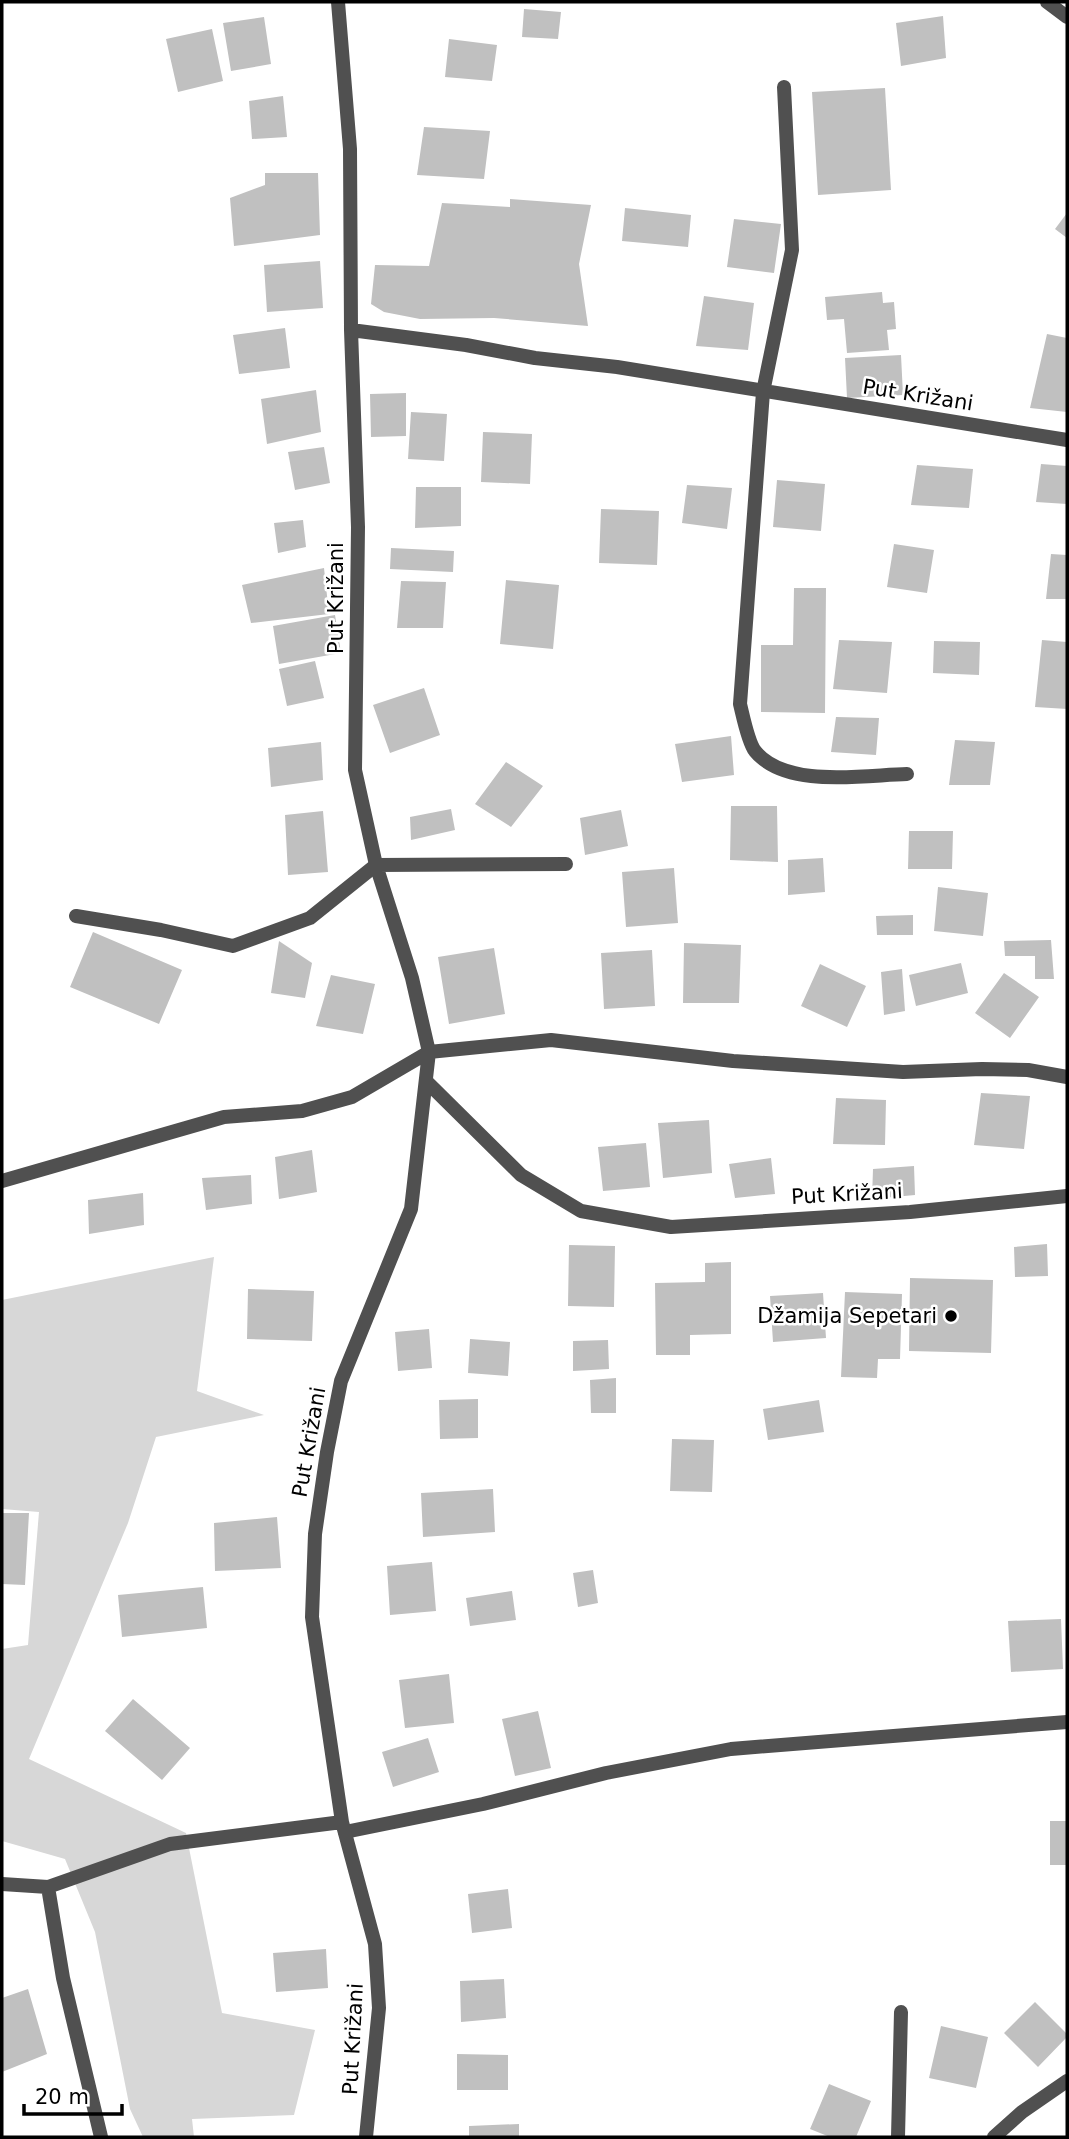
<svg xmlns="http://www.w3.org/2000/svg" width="1069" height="2139" viewBox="0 0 1069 2139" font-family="'DejaVu Sans',sans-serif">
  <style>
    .grass { fill: #d7d7d7 }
    .building { fill: #c0c0c0 }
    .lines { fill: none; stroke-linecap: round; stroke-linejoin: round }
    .lane { stroke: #505050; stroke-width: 14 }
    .street { stroke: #505050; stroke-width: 14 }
    .poi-dot { fill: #000; stroke: #fff; stroke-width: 2.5 }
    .labels { text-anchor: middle; stroke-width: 5; stroke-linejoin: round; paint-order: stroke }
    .street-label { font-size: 21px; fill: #000; stroke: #fff }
    .poi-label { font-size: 21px; fill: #000; stroke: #fff; text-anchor: end }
  </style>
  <rect width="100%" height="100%" fill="#fff"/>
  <path class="grass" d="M214,1257L197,1391L264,1415L156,1437L128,1523L29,1759L186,1833L222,2013L315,2030L294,2115L192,2119L194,2137H143L130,2109L95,1932L65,1859L2,1841V1649L28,1645L39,1512L2,1509V1300Z"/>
  <path class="building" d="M524,9L561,12L558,39L522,37Z
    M943,16L946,58L901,66L896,23Z
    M264,17L271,64L231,71L223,23Z
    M212,29L223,81L178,92L166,39Z
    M449,39L497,45L492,81L445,77Z
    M885,88L891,190L818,195L812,92Z
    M283,96L287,137L252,139L249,101Z
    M424,127L490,131L484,179L417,175Z
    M265,173H318L320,235L234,246L230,198L265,185Z
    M510,199L591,205L579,264L588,326L494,318L420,319L384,312L371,304L375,265L429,266L442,203L510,207Z
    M625,208L691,215L688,247L622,241Z
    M1067,213V238L1055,229Z
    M734,219L781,224L774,273L727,267Z
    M320,261L323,308L267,312L264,265Z
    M882,292L883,303L894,302L896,329L887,330L889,350L847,353L844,319L827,320L825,297Z
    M704,296L754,303L748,350L696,346Z
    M285,328L290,368L239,374L233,335Z
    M1047,334L1067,338V412L1030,408Z
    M901,355L903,395L847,398L845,358Z
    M316,390L321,432L267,444L261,399Z
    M406,393V436L371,437L370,394Z
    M411,412L447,414L444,461L408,459Z
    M483,432L532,434L530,484L481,482Z
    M324,447L330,483L295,490L288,452Z
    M1041,464L1067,466V504L1036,502Z
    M917,465L973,469L969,508L911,505Z
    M777,480L825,484L821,531L773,527Z
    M687,485L732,488L727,529L682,523Z
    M416,487H461V526L415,528Z
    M601,509L659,511L657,565L599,563Z
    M303,520L306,547L278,553L274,523Z
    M894,544L934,550L927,593L887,587Z
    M391,548L454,551L453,572L390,569Z
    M1051,554L1067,555V599H1046Z
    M324,568L329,614L251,623L242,585Z
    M506,580L559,585L553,649L500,644Z
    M401,581L446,582L443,628H397Z
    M794,588H826L825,713L761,712V645H793Z
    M335,615L341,653L279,664L273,626Z
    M839,640L892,642L887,693L833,689Z
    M1042,640L1067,642V709L1035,707Z
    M934,641L980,642L979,675L933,673Z
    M315,661L324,698L287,706L279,669Z
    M424,688L440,735L390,753L373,705Z
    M836,717L879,718L876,755L831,752Z
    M731,736L734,775L682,782L675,744Z
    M955,740L995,742L990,785H949Z
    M321,742L323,780L271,787L268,748Z
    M506,762L543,786L511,827L475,804Z
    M731,806H777L778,862L730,860Z
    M451,809L455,830L411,840L410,817Z
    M621,810L628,846L585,855L580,818Z
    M323,811L328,872L288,875L285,815Z
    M909,831H953L952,869H908Z
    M823,858L825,892L788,895V860Z
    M674,868L678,923L626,927L622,872Z
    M938,887L988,893L983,936L934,931Z
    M913,915V935H877L876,916Z
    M93,932L182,970L159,1024L70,987Z
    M1051,940L1054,979H1035V956H1005L1004,941Z
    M279,941L312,963L305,998L271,993Z
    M684,943L741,945L739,1003H683Z
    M494,948L505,1014L449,1024L438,957Z
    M652,950L655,1006L604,1009L601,953Z
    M961,963L968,993L916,1006L909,975Z
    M820,964L866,986L847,1027L801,1006Z
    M902,969L905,1011L884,1015L881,972Z
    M1004,973L1039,997L1010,1038L975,1013Z
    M331,975L375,984L363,1034L316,1026Z
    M981,1093L1030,1096L1024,1149L974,1145Z
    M836,1098L886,1100L885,1145L833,1144Z
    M709,1120L712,1173L663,1178L658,1123Z
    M646,1143L650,1187L603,1191L598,1147Z
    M312,1150L317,1192L279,1199L275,1157Z
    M771,1158L775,1194L735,1198L729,1164Z
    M914,1166L915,1195L872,1199L873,1169Z
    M251,1175L252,1204L206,1210L202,1178Z
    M143,1193L144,1225L89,1234L88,1200Z
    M1047,1244L1048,1276L1015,1277L1014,1247Z
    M569,1245L615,1246L614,1307L568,1306Z
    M731,1262V1334L690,1335V1355H656L655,1283L705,1282V1263Z
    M910,1278L993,1280L991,1353L909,1351Z
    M248,1289L314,1291L312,1341L247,1339Z
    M845,1292L902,1294L900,1359H878L877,1378L841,1377Z
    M823,1293L826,1338L773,1342L770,1296Z
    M429,1329L432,1368L398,1371L395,1332Z
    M470,1339L510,1342L508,1376L468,1373Z
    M608,1340L609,1369L573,1371V1341Z
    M616,1378V1413H591L590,1380Z
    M478,1399V1438L440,1439L439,1400Z
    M819,1400L824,1432L768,1440L763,1409Z
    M672,1439L714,1440L712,1492L670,1491Z
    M493,1489L495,1532L423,1537L421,1493Z
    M2,1513H29L25,1585L2,1584Z
    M277,1517L281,1568L215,1571L214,1523Z
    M432,1562L436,1611L390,1615L387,1566Z
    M593,1570L598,1603L578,1607L573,1573Z
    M203,1587L207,1628L122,1637L118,1595Z
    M512,1591L516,1620L470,1626L466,1598Z
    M1061,1619L1063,1669L1011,1672L1008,1621Z
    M449,1674L454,1723L405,1728L399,1680Z
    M133,1699L190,1748L162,1780L105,1731Z
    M538,1711L551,1768L515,1776L502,1719Z
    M428,1738L439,1772L393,1787L382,1752Z
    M1050,1821H1067V1865H1050Z
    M508,1889L512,1928L472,1933L468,1894Z
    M326,1949L328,1988L276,1992L273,1953Z
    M504,1979L506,2018L461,2022L460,1981Z
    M28,1989L47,2054L2,2072V1998Z
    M1035,2002L1067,2034V2037L1038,2067L1004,2033Z
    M941,2026L988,2037L976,2088L929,2078Z
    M457,2054L508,2055V2090H457Z
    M829,2084L871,2101L856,2137H830L810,2129Z
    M519,2124V2137H469V2126Z"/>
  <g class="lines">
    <path class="lane" d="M76,916L161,930L233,946L310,918L376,865
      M345,1832L483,1804L606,1773L731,1749L1067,1722"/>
    <path class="street" d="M338,2L350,149L351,330L358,527L355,770L376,865L412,978L429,1052L411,1209L341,1381L327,1452L315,1534L312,1617L342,1822L375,1944L379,2008L366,2137
      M1047,2L1067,17
      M784,87L792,250L763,392L740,704C743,716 748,742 755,751C786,789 864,775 907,774
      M351,330L466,345L535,358L617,367L1067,440
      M376,865L566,864
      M426,1081L521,1175L581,1211L671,1227L910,1212L1067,1196
      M2,1181L224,1117L302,1111L352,1097L429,1052L551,1040L733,1061L903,1072L982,1069L1028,1070L1067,1077
      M2,1884L48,1887L170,1844L342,1822
      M48,1887L63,1978L101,2137
      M898,2137L901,2012
      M994,2137L1022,2112L1067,2081"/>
  </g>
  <circle class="poi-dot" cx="951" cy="1316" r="7"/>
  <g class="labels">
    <g class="street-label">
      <text transform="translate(918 395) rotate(9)" y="7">Put Križani</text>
      <text transform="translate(336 598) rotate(-90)" y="7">Put Križani</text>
      <text transform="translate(847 1194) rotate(-3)" y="7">Put Križani</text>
      <text transform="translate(309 1442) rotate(-80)" y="7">Put Križani</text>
      <text transform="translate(353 2039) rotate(-87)" y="7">Put Križani</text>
    </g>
    <g class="poi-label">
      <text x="937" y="1323">Džamija Sepetari</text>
    </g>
  </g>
  <rect width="1069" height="2139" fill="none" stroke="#000000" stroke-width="7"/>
  <path d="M24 2104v10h98v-10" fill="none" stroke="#000000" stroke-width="3.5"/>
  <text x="35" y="2104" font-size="21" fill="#000000" stroke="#ffffff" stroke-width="5" paint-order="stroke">20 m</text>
</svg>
